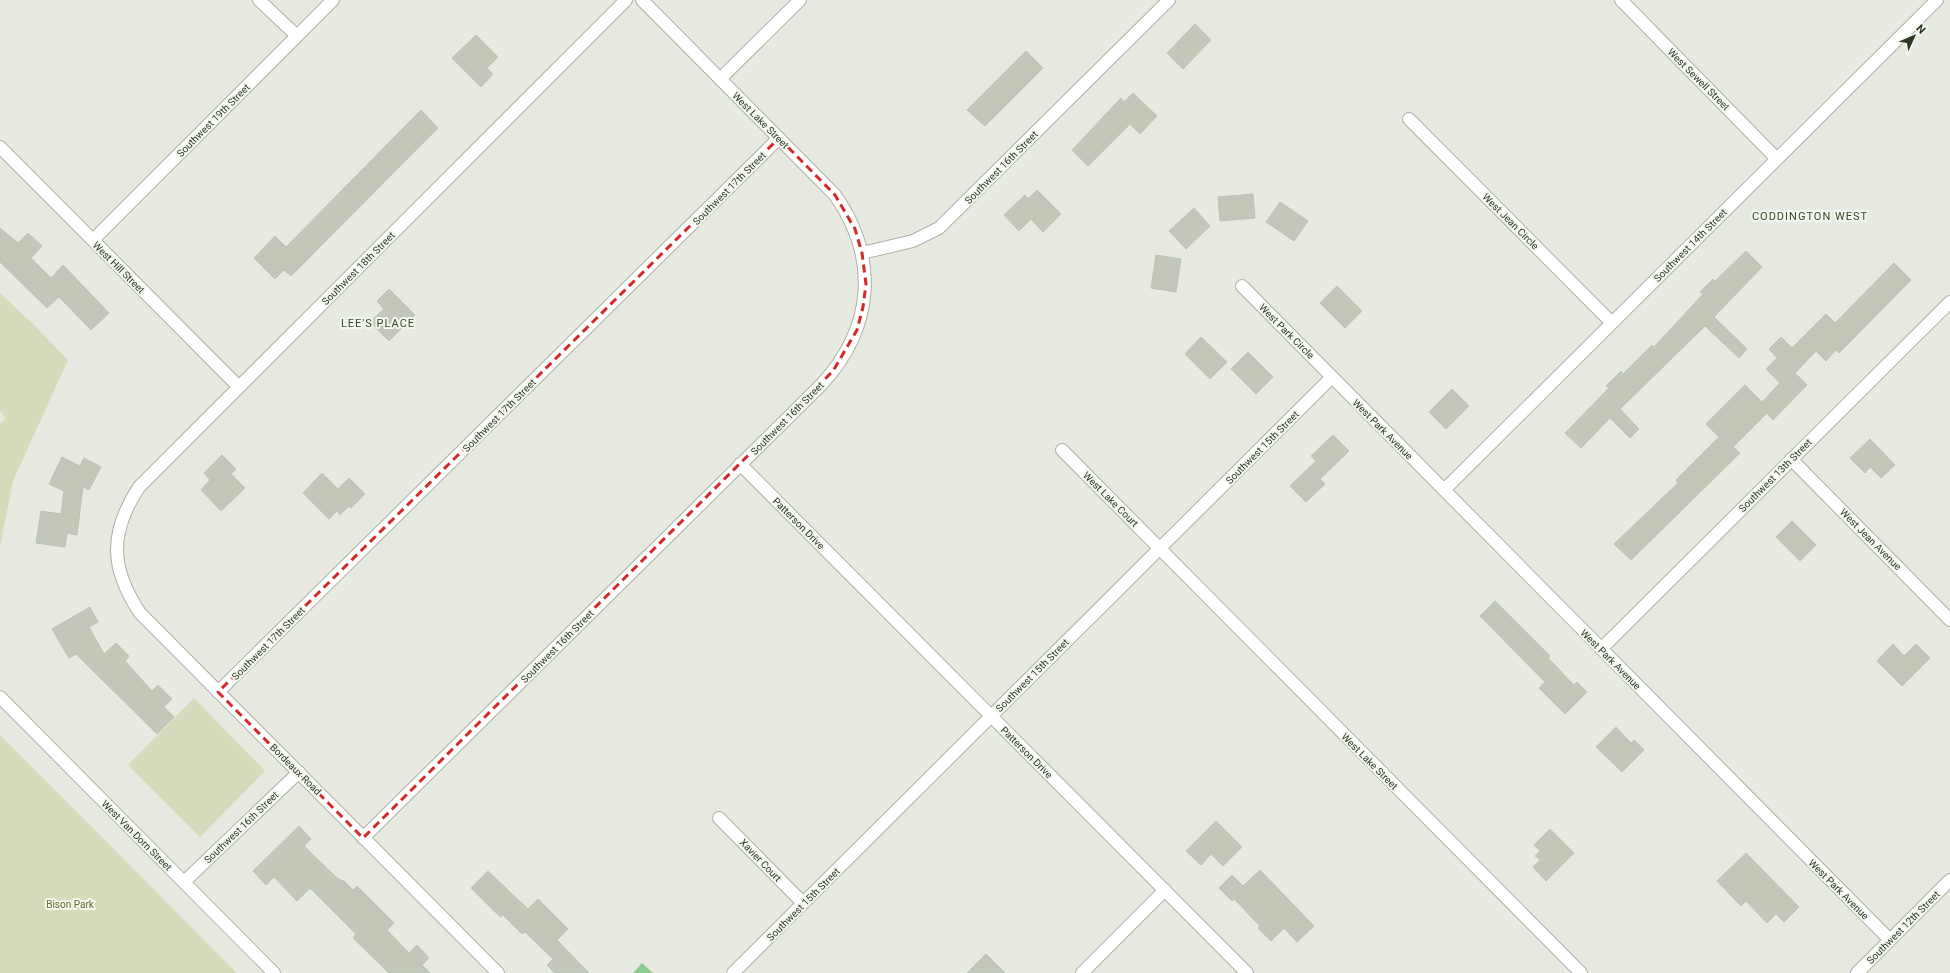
<svg xmlns="http://www.w3.org/2000/svg" width="1950" height="973" viewBox="0 0 1950 973" font-family="Roboto,sans-serif">
  <style>
    .green { fill: #d7dabb }
    .water { fill: #8fcb8d }
    .building { fill: #c2c7b9; stroke: #bdc3b4 }
    .lines { fill: none; stroke-linecap: round; stroke-linejoin: round }
    .street-casing { stroke: #abb1a4; stroke-width: 14 }
    .secondary-casing { stroke: #abb5a1; stroke-width: 14 }
    .street { stroke: #fff; stroke-width: 12 }
    .secondary { stroke: #fff; stroke-width: 12 }
    .marked { fill: none; stroke: #d62828; stroke-width: 3; stroke-dasharray: 8 5; stroke-linejoin: round }
    .labels { text-anchor: middle; stroke-width: 4; stroke-linejoin: round; paint-order: stroke }
    .street-label { font-size: 10px; fill: #2d3923; stroke: #f5f7f1 }
    .park-label { font-size: 10px; fill: #616c30; stroke: #f5f7f1 }
    .neighbourhood-label { font-size: 11px; letter-spacing: 1px; fill: #324920; stroke: #f5f7f1 }
  </style>
  <rect width="100%" height="100%" fill="#e7eae1"/>
  <path class="green" d="M0,293L35,326L68,360L13,481L0,547V424L6,418L0,411Z
    M194,698L265,771L200,837L128,765Z
    M0,735L15,750L237,973H0Z"/>
  <path class="water" d="M642,963L653,973H633Z"/>
  <path class="building" d="M1195,24L1211,40L1183,69L1167,53Z
    M476,35L498,57L487,68L493,74L481,87L452,58Z
    M1026,51L1043,68L985,126L967,110Z
    M1133,93L1157,116L1140,134L1130,124L1088,166L1072,150L1121,98L1124,102Z
    M421,110L438,128L291,276L284,270L275,279L254,258L275,236L286,247Z
    M1037,190L1061,214L1043,232L1031,219L1019,231L1004,215L1025,195L1028,199Z
    M1253,194L1255,218L1220,221L1218,197Z
    M1280,202L1308,221L1294,241L1266,222Z
    M1194,208L1210,226L1186,249L1169,231Z
    M0,228L18,243L28,233L42,246L31,258L51,278L63,265L109,313L91,330L59,297L47,308L0,262Z
    M1746,251L1762,267L1714,317L1747,349L1739,358L1705,326L1620,409L1639,429L1630,438L1610,418L1581,448L1565,433L1609,388L1606,386L1621,371L1623,374L1652,345L1654,347L1703,294L1700,292L1713,279L1715,281Z
    M1156,255L1181,259L1176,292L1151,288Z
    M1894,263L1911,280L1839,353L1836,350L1826,361L1816,351L1795,373L1807,385L1773,420L1767,413L1733,447L1740,453L1631,560L1614,544L1678,483L1676,480L1719,437L1706,424L1745,385L1762,402L1780,383L1766,369L1777,358L1769,349L1781,337L1792,348L1826,314L1835,323Z
    M1337,286L1362,311L1345,328L1320,303Z
    M389,289L415,315L389,341L370,322L384,309L377,301Z
    M1201,337L1227,362L1210,379L1185,354Z
    M1248,352L1273,377L1256,394L1231,369Z
    M1452,389L1469,406L1446,429L1429,412Z
    M1333,435L1349,451L1320,479L1325,484L1306,502L1290,486L1316,461L1311,456Z
    M1870,439L1895,465L1881,478L1870,467L1865,473L1850,458Z
    M222,455L236,469L231,474L245,488L221,511L201,490L210,480L204,473Z
    M62,457L80,466L84,458L101,467L89,490L83,487L77,535L67,533L65,547L36,543L41,511L61,514L64,491L49,484Z
    M322,473L338,489L349,478L365,494L351,508L349,506L340,515L337,511L329,519L303,493Z
    M1792,521L1816,545L1800,561L1776,537Z
    M1495,601L1550,656L1548,658L1574,685L1577,682L1587,692L1565,714L1539,688L1545,682L1480,616Z
    M90,607L98,622L89,627L104,654L116,643L129,656L125,661L152,691L158,685L172,699L164,707L174,717L157,734L76,654L69,658L52,629Z
    M1893,644L1904,656L1916,644L1930,658L1902,686L1877,661Z
    M1616,727L1631,743L1634,740L1644,750L1622,772L1596,747Z
    M1216,821L1242,847L1223,866L1211,854L1201,865L1186,851Z
    M299,826L311,839L304,846L336,877L342,881L343,880L353,890L357,886L394,923L387,930L409,953L417,945L429,958L422,965L430,973H389L353,938L356,934L310,888L297,901L274,877L266,885L253,871Z
    M1550,829L1574,853L1546,881L1533,867L1540,860L1535,856L1540,851L1534,845Z
    M1746,853L1799,907L1784,922L1776,914L1767,923L1746,901L1741,906L1717,881Z
    M1260,870L1314,926L1297,942L1284,928L1271,941L1258,928L1260,926L1234,899L1232,901L1219,888L1232,875L1243,886Z
    M488,871L528,909L538,899L568,929L557,940L589,973H555L547,965L553,959L525,932L522,934L503,915L501,917L494,911L471,888Z
    M986,954L1005,973H967Z"/>
  <g class="lines">
    <defs>
      <path id="street" d="M259,0L297,36
        M1621,0L1777,159
        M720,79L800,0
        M1409,119L1612,323
        M0,147L239,387
        M93,240L333,0
        M862,253L913,241L939,228L1169,0
        M1242,286L1890,940
        M1062,450L1581,973
        M1791,459L1950,620
        M740,464L1247,973
        M1444,490L1937,0
        M1601,649L1950,302
        M218,692L779,138
        M719,818L803,903
        M363,838L822,384C874,327 879,258 835,195L642,0
        M184,882L299,772
        M498,973L140,613C110,568 109,533 139,487L626,0
        M733,973L1332,377
        M1082,973L1165,890
        M1857,973L1950,880"/>
      <path id="secondary" d="M0,697L274,973"/>
    </defs>
    <use href="#street" class="street-casing"/>
    <use href="#secondary" class="secondary-casing"/>
    <use href="#street" class="street"/>
    <use href="#secondary" class="secondary"/>
  </g>
  <path class="marked" d="M779,138L835,195L855,229L862,253L866,284L863,307L857,330L833,371L363,838L218,692Z"/>
  <g class="labels">
    <g class="street-label">
      <text transform="translate(1699 79) rotate(45)" y="4">West Sewell Street</text>
      <text transform="translate(213 120) rotate(-45)" y="4">Southwest 19th Street</text>
      <text transform="translate(761 120) rotate(45)" y="4">West Lake Street</text>
      <text transform="translate(1001 167) rotate(-45)" y="4">Southwest 16th Street</text>
      <text transform="translate(729 188) rotate(-45)" y="4">Southwest 17th Street</text>
      <text transform="translate(1511 221) rotate(45)" y="4">West Jean Circle</text>
      <text transform="translate(1690 245) rotate(-45)" y="4">Southwest 14th Street</text>
      <text transform="translate(119 267) rotate(45)" y="4">West Hill Street</text>
      <text transform="translate(358 268) rotate(-45)" y="4">Southwest 18th Street</text>
      <text transform="translate(1287 331) rotate(45)" y="4">West Park Circle</text>
      <text transform="translate(499 415) rotate(-45)" y="4">Southwest 17th Street</text>
      <text transform="translate(787 418) rotate(-45)" y="4">Southwest 16th Street</text>
      <text transform="translate(1383 429) rotate(45)" y="4">West Park Avenue</text>
      <text transform="translate(1262 447) rotate(-45)" y="4">Southwest 15th Street</text>
      <text transform="translate(1775 475) rotate(-45)" y="4">Southwest 13th Street</text>
      <text transform="translate(1111 499) rotate(45)" y="4">West Lake Court</text>
      <text transform="translate(799 523) rotate(45)" y="4">Patterson Drive</text>
      <text transform="translate(1871 539) rotate(45)" y="4">West Jean Avenue</text>
      <text transform="translate(268 643) rotate(-45)" y="4">Southwest 17th Street</text>
      <text transform="translate(557 646) rotate(-45)" y="4">Southwest 16th Street</text>
      <text transform="translate(1611 659) rotate(45)" y="4">West Park Avenue</text>
      <text transform="translate(1032 675) rotate(-45)" y="4">Southwest 15th Street</text>
      <text transform="translate(1027 752) rotate(45)" y="4">Patterson Drive</text>
      <text transform="translate(1370 761) rotate(45)" y="4">West Lake Street</text>
      <text transform="translate(296 769) rotate(45)" y="4">Bordeaux Road</text>
      <text transform="translate(241 827) rotate(-44)" y="4">Southwest 16th Street</text>
      <text transform="translate(137 835) rotate(45)" y="4">West Van Dorn Street</text>
      <text transform="translate(761 860) rotate(46)" y="4">Xavier Court</text>
      <text transform="translate(1839 889) rotate(45)" y="4">West Park Avenue</text>
      <text transform="translate(803 904) rotate(-45)" y="4">Southwest 15th Street</text>
      <text transform="translate(1903 927) rotate(-45)" y="4">Southwest 12th Street</text>
    </g>
    <g class="park-label">
      <text x="70" y="908">Bison Park</text>
    </g>
    <g class="neighbourhood-label">
      <text x="1810" y="220">CODDINGTON WEST</text>
      <text x="378" y="327">LEE'S PLACE</text>
    </g>
  </g>
  <g transform="translate(1914 36) rotate(45)" stroke="#f5f7f1" stroke-width="3" paint-order="stroke">
  <path d="M0-3L7 15L0 10L-7 15Z" fill="#2d3923"/>
  <text y="-6" font-size="11" font-weight="bold" text-anchor="middle" fill="#2d3923">N</text>
  </g>
</svg>
